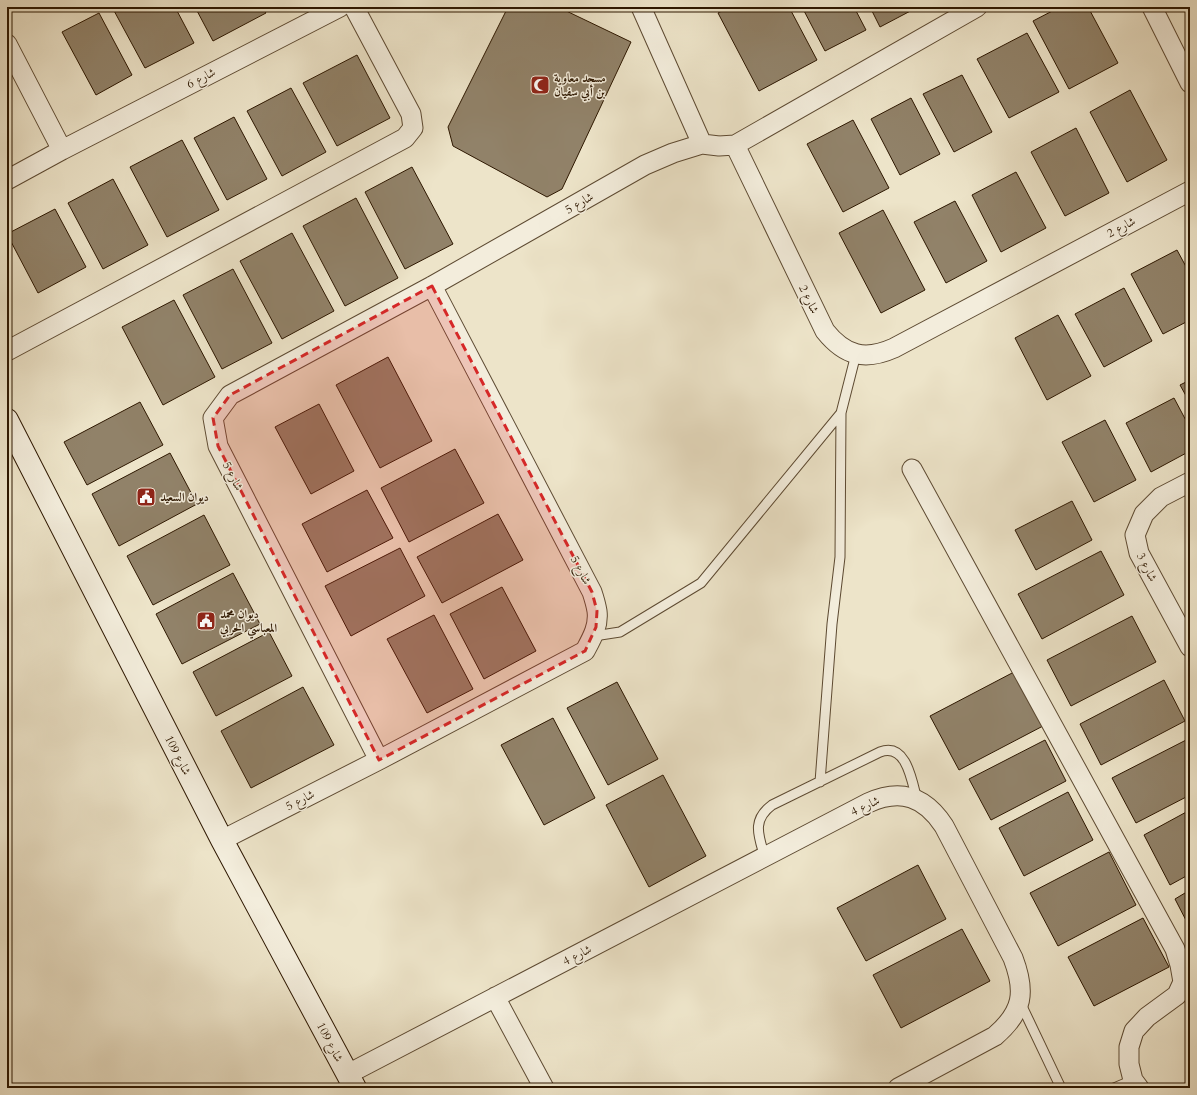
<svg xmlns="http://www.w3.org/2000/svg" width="1197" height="1095" viewBox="0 0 1197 1095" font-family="Cardo,Amiri,serif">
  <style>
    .building { fill: #918269; stroke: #2d1700 }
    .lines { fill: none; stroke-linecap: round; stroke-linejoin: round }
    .lane-casing { stroke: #5d4a32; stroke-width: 11 }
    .street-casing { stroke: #5d4a32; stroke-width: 21 }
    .secondary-casing { stroke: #2d1700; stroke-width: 24 }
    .lane { stroke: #f3eddc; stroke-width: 9 }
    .street { stroke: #f3eddc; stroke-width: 19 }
    .secondary { stroke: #f3eddc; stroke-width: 22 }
    .marked { fill: #d62828; fill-opacity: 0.2; stroke: #d62828; stroke-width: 3; stroke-dasharray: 8 5; stroke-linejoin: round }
    .labels { text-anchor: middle; stroke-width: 3; stroke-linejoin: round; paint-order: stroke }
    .street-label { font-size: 12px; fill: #2d1700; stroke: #f3eddc }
    .poi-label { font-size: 12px; font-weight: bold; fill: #2d1700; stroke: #f3eddc; text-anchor: start }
  </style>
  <rect width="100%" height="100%" fill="#ede4c9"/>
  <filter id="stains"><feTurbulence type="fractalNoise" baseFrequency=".005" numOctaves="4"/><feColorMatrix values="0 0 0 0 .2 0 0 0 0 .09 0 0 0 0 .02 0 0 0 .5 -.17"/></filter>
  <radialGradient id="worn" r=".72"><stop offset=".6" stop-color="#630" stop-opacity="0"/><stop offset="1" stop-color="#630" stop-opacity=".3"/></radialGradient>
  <path class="building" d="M112,7H175L194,43L145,68Z
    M195,7H262L266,13L213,41Z
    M508,7H558L631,42L562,189L547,197L453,146L448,127Z
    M729,7H789L817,60L759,91L718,13Z
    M802,7H854L866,30L825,51Z
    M870,7H918L880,27Z
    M1060,7H1088L1118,63L1069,89L1033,21Z
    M99,13L132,75L96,95L62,32Z
    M1027,33L1059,92L1009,118L977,59Z
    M357,55L390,118L337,146L303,83Z
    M962,75L992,132L954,152L923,94Z
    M291,88L326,152L282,176L247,111Z
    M1130,90L1167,160L1127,182L1090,112Z
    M911,98L940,154L900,175L871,119Z
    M234,117L267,179L227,200L194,138Z
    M853,120L889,188L843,212L807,144Z
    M1076,128L1109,193L1065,216L1031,152Z
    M182,140L219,210L167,237L130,167Z
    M412,167L453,244L405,269L365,192Z
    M1016,172L1046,228L1001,252L972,195Z
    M113,179L148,245L103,269L68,203Z
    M356,198L398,278L345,306L303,226Z
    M955,201L987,261L946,283L914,222Z
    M55,209L86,267L38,293L7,234Z
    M883,210L925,290L881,313L839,233Z
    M292,233L334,311L282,339L240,261Z
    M1177,250L1190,274V320L1163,334L1131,274Z
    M233,269L272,343L222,369L183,295Z
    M1124,288L1152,341L1104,367L1075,314Z
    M174,300L215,377L163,405L122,327Z
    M1058,315L1091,376L1047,400L1015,338Z
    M388,357L432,441L380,468L336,385Z
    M1190,380V403L1180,385Z
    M1174,398L1190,428V451L1151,472L1126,423Z
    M140,402L163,445L87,485L64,442Z
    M319,404L354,471L311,494L275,427Z
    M1105,420L1136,480L1094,502L1062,442Z
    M455,449L484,503L409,542L381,488Z
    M170,453L197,504L119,546L92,494Z
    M367,490L393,538L327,572L302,524Z
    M1072,501L1092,540L1036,570L1015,530Z
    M498,514L523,560L442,603L417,557Z
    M204,515L230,565L153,605L127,556Z
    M400,548L425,596L351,636L325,586Z
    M1101,551L1124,595L1042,639L1018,594Z
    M233,573L260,624L182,664L156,614Z
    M502,587L536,651L484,679L450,614Z
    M434,615L473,689L427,713L387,639Z
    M1132,616L1156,662L1071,706L1047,660Z
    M269,632L292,676L216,716L193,672Z
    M1014,672L1043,726L959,770L930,716Z
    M1164,680L1185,721L1101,765L1080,724Z
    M617,682L658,759L608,785L567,708Z
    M303,687L334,745L251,788L221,731Z
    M553,718L595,798L544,825L501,745Z
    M1190,738V795L1136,823L1112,778Z
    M1045,740L1066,781L991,820L969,779Z
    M663,775L706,856L649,887L606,805Z
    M1068,792L1093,840L1024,876L999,828Z
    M1190,810V874L1170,885L1144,835Z
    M1109,852L1136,905L1058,946L1030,893Z
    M918,865L946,919L866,961L837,908Z
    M1190,890V928L1175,899Z
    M1143,918L1169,967L1094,1006L1068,957Z
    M962,929L990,981L901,1028L873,975Z"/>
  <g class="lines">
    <defs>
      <path id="lane" d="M594,636L620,632L701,583L841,413
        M820,782L832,624L840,557L841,413L856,354
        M765,858C759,836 751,821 772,805L880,752C907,742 912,782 917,800
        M1020,1002L1061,1088
        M1114,1088L1133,1080"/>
      <path id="street" d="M641,7L702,144
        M1152,7L1190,83
        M7,44L62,150
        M735,145L825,331C845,356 865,361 894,348L1190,191
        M7,180L62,150L340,7
        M7,351L405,138L413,128L411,114L354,7
        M912,469L1175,949L1180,965L1183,982L1177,995L1147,1017L1134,1031L1129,1047V1064L1133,1080L1139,1088
        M1190,482L1161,497L1144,514L1135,535L1139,553L1190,647
        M379,760L218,446L213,418L230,395L432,286L645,165L673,153L702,144L719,146L735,145L977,7
        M222,840L379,760L585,651C592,638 599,626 597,611C596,605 594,598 592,592L432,286
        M495,997L544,1088
        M348,1074L868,803C901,788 925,797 944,826L1013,958C1026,992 1023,1012 995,1036L898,1088"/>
      <path id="secondary" d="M7,420L222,840L355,1088"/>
    </defs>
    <use href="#lane" class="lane-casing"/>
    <use href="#street" class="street-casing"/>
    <use href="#secondary" class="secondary-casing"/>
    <use href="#lane" class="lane"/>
    <use href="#street" class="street"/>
    <use href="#secondary" class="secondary"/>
  </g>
  <path class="marked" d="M432,286L592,592L597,611L596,627L585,651L379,760L218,446L213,418L230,395Z"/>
  <defs>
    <symbol id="mosque-square" viewBox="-11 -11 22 22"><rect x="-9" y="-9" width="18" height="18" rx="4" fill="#8f2418" stroke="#f3eddc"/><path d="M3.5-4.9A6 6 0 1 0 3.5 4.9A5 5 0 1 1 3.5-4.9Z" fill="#fff"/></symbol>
    <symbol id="civic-square" viewBox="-11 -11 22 22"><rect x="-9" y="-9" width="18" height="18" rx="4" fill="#8f2418" stroke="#f3eddc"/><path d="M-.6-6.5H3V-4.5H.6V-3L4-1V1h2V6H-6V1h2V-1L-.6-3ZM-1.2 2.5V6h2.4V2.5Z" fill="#fff"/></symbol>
  </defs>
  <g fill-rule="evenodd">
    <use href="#mosque-square" x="529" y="74" width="22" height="22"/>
    <use href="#civic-square" x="135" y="486" width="22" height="22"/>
    <use href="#civic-square" x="195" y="610" width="22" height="22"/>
  </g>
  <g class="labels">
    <g class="street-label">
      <text transform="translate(201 78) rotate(-27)" y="4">شارع 6</text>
      <text transform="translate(579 203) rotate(-30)" y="4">شارع 5</text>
      <text transform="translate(1121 227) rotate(-28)" y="4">شارع 2</text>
      <text transform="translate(809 299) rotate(64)" y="4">شارع 2</text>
      <text transform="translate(233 476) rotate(63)" y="4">شارع 5</text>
      <text transform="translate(1147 567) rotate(63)" y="4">شارع 3</text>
      <text transform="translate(581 570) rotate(62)" y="4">شارع 5</text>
      <text transform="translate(178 755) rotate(63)" y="4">شارع 109</text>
      <text transform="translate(300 800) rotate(-27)" y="4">شارع 5</text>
      <text transform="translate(865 806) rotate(-25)" y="4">شارع 4</text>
      <text transform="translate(577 955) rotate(-27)" y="4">شارع 4</text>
      <text transform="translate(330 1042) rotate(62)" y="4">شارع 109</text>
    </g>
    <g class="poi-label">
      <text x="554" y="82">مسجد معاوية<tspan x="554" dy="14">بن أبي سفيان</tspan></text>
      <text x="160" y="501">ديوان السعيد</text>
      <text x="220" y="618">ديوان محمد<tspan x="220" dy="14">المعباسي الحربي</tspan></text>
    </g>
  </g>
  <rect width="1197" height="1095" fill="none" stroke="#ede4c9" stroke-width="24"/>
  <rect x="8" y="8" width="1181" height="1079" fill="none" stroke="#2d1700" stroke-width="2"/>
  <rect x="12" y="12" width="1173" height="1071" fill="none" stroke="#2d1700"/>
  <rect width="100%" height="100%" filter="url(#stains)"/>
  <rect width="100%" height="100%" fill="url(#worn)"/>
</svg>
